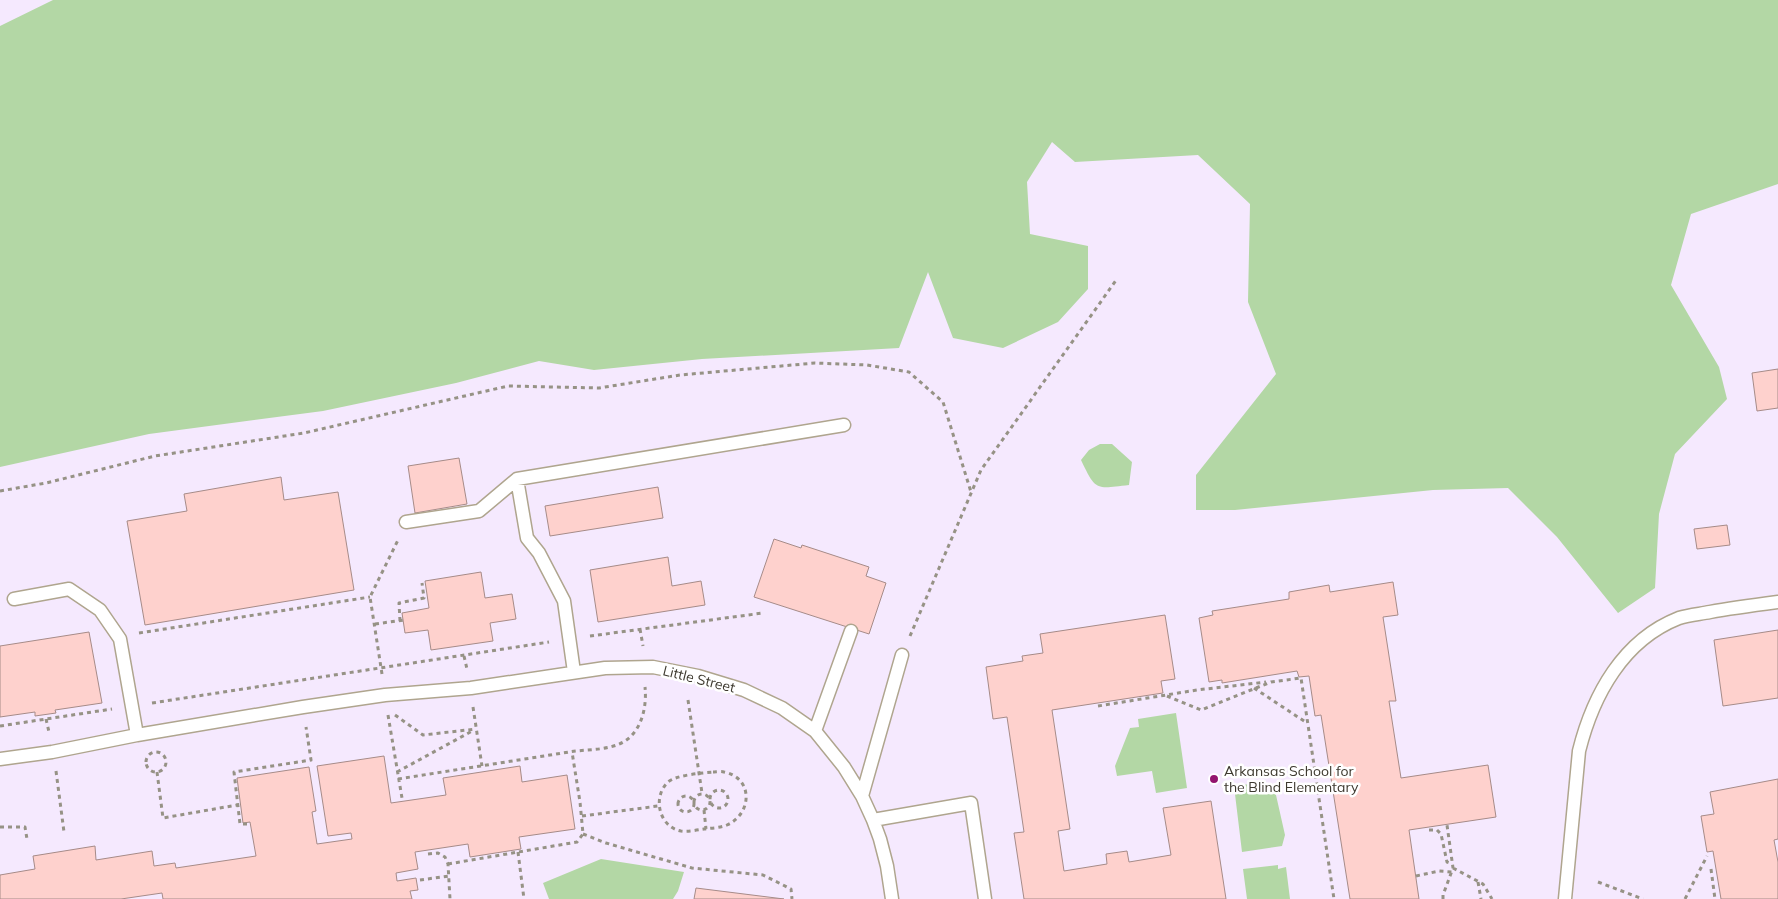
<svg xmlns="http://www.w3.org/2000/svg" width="1778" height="899" viewBox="0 0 1778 899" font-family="Mulish,sans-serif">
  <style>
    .education { fill: #f5e9fe }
    .green { fill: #b3d7a5 }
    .building { fill: #fed1cd; stroke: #a68b88 }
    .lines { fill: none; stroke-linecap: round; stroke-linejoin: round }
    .lane-casing { stroke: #afa58e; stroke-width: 15 }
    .path { stroke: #969285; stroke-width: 3; stroke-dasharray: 4 4; stroke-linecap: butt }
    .lane { stroke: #fff; stroke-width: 12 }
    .poi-dot { fill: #93146e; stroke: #fff; stroke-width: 2 }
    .labels { text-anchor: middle; stroke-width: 5; stroke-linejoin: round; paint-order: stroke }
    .street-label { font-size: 14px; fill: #3d392f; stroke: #fff }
    .poi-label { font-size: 14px; fill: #3d392f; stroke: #fff; text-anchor: start }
  </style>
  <rect width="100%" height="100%" fill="#fef8e9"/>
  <path class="education" d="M0,0H1778V899H0Z"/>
  <path class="green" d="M53,0H1778V184L1691,214L1671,285L1719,367L1727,399L1675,454L1659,514L1655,588L1618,613L1557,537L1508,488L1433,490L1235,510H1196V475L1276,374L1248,302L1250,204L1198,155L1075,162L1052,142L1027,182L1030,234L1088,246V289L1058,322L1003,348L953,338L928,272L899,348L702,359L594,370L539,361L456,383L323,411L149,434L0,467V26Z
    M1100,444H1112L1132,462L1129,485C1095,489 1096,491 1081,460L1089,450Z
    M1176,713L1187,788L1156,793L1152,771L1117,776L1115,766L1130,728L1139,727L1138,719Z
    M1258,783L1276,795L1285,835L1282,846L1242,852L1234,786Z
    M601,859L684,872L678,891L673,899H549L543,883Z
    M1278,865V869L1286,867L1290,899H1247L1243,869Z"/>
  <path class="building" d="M1778,369V408L1757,411L1752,373Z
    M459,458L467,504L415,513L408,466Z
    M281,477L284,500L338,492L354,590L145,625L127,521L187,511L184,494Z
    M658,487L663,518L550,536L545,506Z
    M1727,525L1730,545L1697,549L1694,529Z
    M774,539L801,548L802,545L869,567L866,576L886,583L869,634L754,597Z
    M668,557L672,586L701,581L705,605L598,622L590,570Z
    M481,572L485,598L512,594L516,619L490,623L493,641L431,650L428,630L405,633L402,613L429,608L425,581Z
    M1393,582L1398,615L1383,617L1396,701H1389L1401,778L1488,765L1496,817L1409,830L1419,899H1350L1321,715L1315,716L1309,676L1299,677L1297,671L1222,683V680L1209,682L1199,618L1213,615L1212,611L1289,599V592L1329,585L1330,592Z
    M1165,615L1175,679L1161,681L1163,693L1052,710L1070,829L1058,831L1064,871L1107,864L1106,854L1127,851L1129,862L1171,855L1163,808L1211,801L1226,899H1024L1014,833L1024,832L1007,717L993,719L986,667L1023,661L1022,656L1043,653L1040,634Z
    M1778,630V698L1723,706L1714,640Z
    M89,632L102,703L55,710L56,713L35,716V712L0,717V646Z
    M384,756L391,803L446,795L443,778L520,766L522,782L567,775L575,829L519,837L521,849L470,857L468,844L415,852L418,869L396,873L397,881L416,878L418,890L410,891L412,899H163L162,893L121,899H0V875L35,869L33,856L95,846L96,860L152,851L154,866L175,863L176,868L256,856L250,822L243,823L237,778L309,767L316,811L312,812L317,844L352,839L351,833L328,836L317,766Z
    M1778,779V839L1774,840L1778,862V899H1721L1713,851L1707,852L1701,816L1714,814L1710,792Z
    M696,888L784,899H694Z"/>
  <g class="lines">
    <defs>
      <path id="lane" d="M517,479L527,538L539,553L564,601L574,672
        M406,522L479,511L517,479L844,425
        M14,599L69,589L100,610L120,639L137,735
        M815,731L851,631
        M0,759L52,752L137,735L303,707L385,695L471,688L605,668L653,667L698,676L744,690L782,708L815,731L844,767L862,796L873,820L880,839L887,866L892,899
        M862,796L902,655
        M873,820L971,803L985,899
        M1565,899L1579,751C1593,695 1623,640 1679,618C1689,615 1700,614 1710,612C1732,608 1755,605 1778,602"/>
    </defs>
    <use href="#lane" class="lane-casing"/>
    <path class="path" d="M0,491L46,483L155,456L304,433L508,386L599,388L680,375L815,363L867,365L909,372L943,402L971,492
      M400,621L399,603L424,598L422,583
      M375,624L404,620
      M640,629L643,646
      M139,633L370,597
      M590,636L763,613
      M910,636L981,470L1117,279
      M464,656L467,669
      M382,674L370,597L398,540
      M1254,688L1307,723
      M1167,696L1201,710L1271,682L1301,678L1334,899
      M688,700L702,793
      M152,703L549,642
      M1098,706L1197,690L1266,682
      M473,707L482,766
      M388,715L402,798
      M395,715L423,735L476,729
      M46,719L49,732
      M0,726L112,709
      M146 762a10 10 0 1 1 20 0a10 10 0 1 1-20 0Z
      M56,771L64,832
      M157,772L163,818L237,805
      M397,772L474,730
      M713,772C716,772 721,771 724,772C754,778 752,814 727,825C720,828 711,828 704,829C697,830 688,832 681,831C659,827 652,797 668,782C676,775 702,773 713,772Z
      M398,779C455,770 512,761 569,752C587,749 609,751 625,741C642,730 647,706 645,687
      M710 799a9 9 0 1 1 18 0a9 9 0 1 1-18 0Z
      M694 802a8 8 0 1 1 16 0a8 8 0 1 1-16 0Z
      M678 804a8 8 0 1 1 16 0a8 8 0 1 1-16 0Z
      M704,810L706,829
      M582,816L658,806
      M247,824H240L234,772L311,760L306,727
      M0,827H25L27,839
      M1429,830H1437L1441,834L1447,862L1452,864
      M583,834L606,843L692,868L763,875L791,889L792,899
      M518,852L524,899
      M428,854L438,853L445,857L448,864L450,899
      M448,864L577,842L583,834L580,802L572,752
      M1453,868L1483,884L1492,899
      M1711,869L1715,899
      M1416,876L1439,871L1452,872
      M420,880L449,876
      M1478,882L1481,899
      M1598,882L1643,899
      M1443,899V895L1453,868L1447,825
      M1685,899L1707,856"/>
    <use href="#lane" class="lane"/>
  </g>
  <circle class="poi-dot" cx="1214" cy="779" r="5"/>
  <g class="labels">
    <g class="street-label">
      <text transform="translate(699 679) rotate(14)" y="5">Little Street</text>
    </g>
    <g class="poi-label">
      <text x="1224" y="776">Arkansas School for<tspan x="1224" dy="16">the Blind Elementary</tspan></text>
    </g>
  </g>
</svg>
